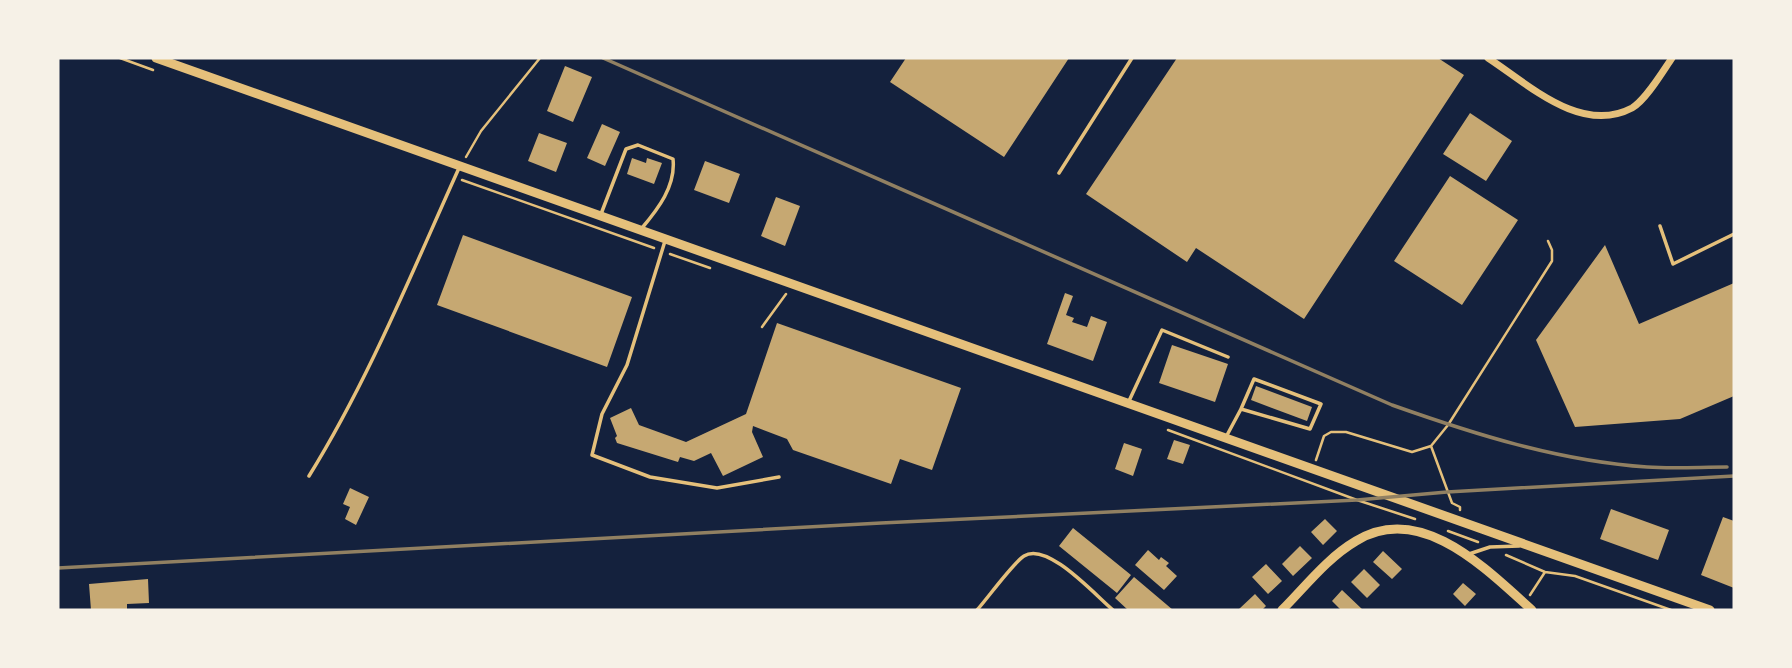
<svg xmlns="http://www.w3.org/2000/svg" width="1792" height="668" viewBox="0 0 1792 668" font-family="Manrope,sans-serif">
  <style>
    .building { fill: #c6a872 }
    .lines { fill: none; stroke-linecap: round; stroke-linejoin: round }
    .path { stroke: #e5c07b; stroke-width: 2.5 }
    .service { stroke: #e5c07b; stroke-width: 3.5 }
    .minor { stroke: #e5c07b; stroke-width: 7 }
    .tertiary { stroke: #e5c07b; stroke-width: 9 }
    .rail { stroke: #918062; stroke-width: 3.5 }
  </style>
  <rect width="100%" height="100%" fill="#14213d"/>
  <path class="building" d="M906,58H1069L1004,157L890,82Z
    M1177,58H1438L1464,75L1304,319L1196,248L1187,262L1086,194Z
    M565,66L592,77L573,122L547,111Z
    M1470,113L1512,141L1486,181L1443,154Z
    M602,124L620,132L605,166L587,158Z
    M539,133L567,143L556,172L528,161Z
    M632,158L646,163L647,158L662,163L654,184L627,174Z
    M705,161L740,174L729,203L694,190Z
    M1450,176L1518,220L1462,305L1394,261Z
    M776,197L800,206L785,246L761,236Z
    M463,235L632,297L607,367L437,305Z
    M1605,245L1639,324L1734,283V396L1680,419L1575,427L1536,340Z
    M1065,293L1073,296L1066,315L1074,318L1072,322L1087,327L1091,316L1107,322L1093,361L1047,344Z
    M777,323L961,388L932,470L900,459L891,484L793,450L787,439L753,426L752,432L763,457L723,476L711,453L694,461L680,457L678,462L617,443L615,438L617,436L610,418L631,408L639,425L686,442L746,414Z
    M1172,345L1228,364L1215,402L1159,383Z
    M1256,386L1312,407L1307,421L1251,400Z
    M1174,440L1190,445L1183,464L1167,459Z
    M1124,443L1142,449L1133,476L1115,469Z
    M350,488L369,497L356,525L345,519L350,507L343,504Z
    M1611,509L1669,530L1658,560L1600,539Z
    M1723,517L1734,521V588L1701,575Z
    M1325,519L1337,531L1323,545L1311,532Z
    M1073,528L1131,575L1117,593L1059,546Z
    M1300,546L1312,558L1293,576L1282,564Z
    M1148,550L1159,560L1161,557L1169,563L1166,566L1177,576L1164,590L1135,565Z
    M1383,551L1402,569L1392,579L1373,562Z
    M1266,564L1282,581L1268,594L1252,577Z
    M1364,569L1380,585L1367,598L1351,582Z
    M1134,577L1173,610H1128L1115,598Z
    M148,579L149,603L127,604V610H91L89,584Z
    M1463,583L1476,594L1465,606L1453,594Z
    M1342,590L1363,610H1341L1332,601Z
    M1255,594L1266,606L1262,610H1238Z"/>
  <g class="lines">
    <path class="path" d="M120,58L153,70
      M466,157L481,131L540,58
      M462,180L654,248
      M670,254L710,268
      M762,327L786,294
      M1168,430L1357,500L1415,519
      M1316,460L1324,436L1331,432H1346L1412,452L1431,446
      M1460,510V507L1452,503L1431,446L1448,425L1552,261V250L1548,241
      M1448,531L1478,542
      M1506,555L1545,572L1575,576L1671,610
      M1530,595L1545,572"/>
    <path class="service" d="M1059,173L1132,58
      M601,214L626,149L638,145L673,159C676,186 658,209 642,228
      M1660,226L1673,264L1734,234
      M665,241L627,365L602,414L592,455L650,477L717,488L779,477
      M1129,401L1162,330L1228,357
      M1226,437L1241,409L1310,429L1321,404L1254,379L1241,409
      M309,476C369,379 412,272 459,168
      M1469,554L1490,547L1519,546
      M977,610C987,599 1013,563 1024,556C1047,541 1095,595 1113,610"/>
    <path class="minor" d="M1488,58C1528,84 1581,135 1632,108C1646,100 1663,71 1672,58"/>
    <path class="tertiary" d="M156,58L1710,610
      M1282,610C1305,587 1327,558 1356,541C1421,501 1487,570 1532,610"/>
    <path class="rail" d="M603,58L1392,405C1474,434 1559,461 1647,467C1673,469 1701,467 1727,467
      M58,568L881,523L1357,500L1447,492L1734,476"/>
  </g>
  <rect width="1792" height="668" fill="none" stroke="#f6f1e7" stroke-width="119"/>
</svg>
